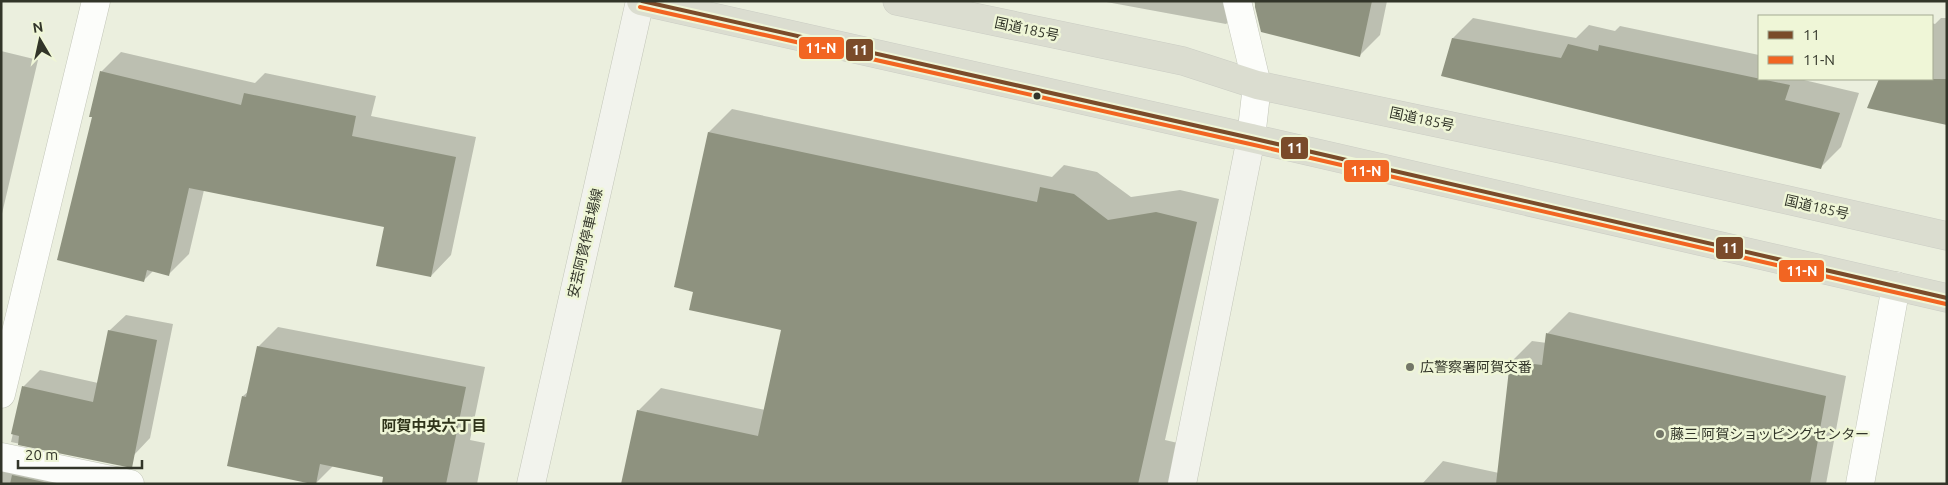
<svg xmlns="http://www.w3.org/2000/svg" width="1948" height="485" viewBox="0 0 1948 485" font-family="Ubuntu,'Noto Sans JP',sans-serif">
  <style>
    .shadow { fill: #0003 }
    .building { fill: #8e927f }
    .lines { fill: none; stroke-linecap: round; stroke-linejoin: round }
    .street-casing { stroke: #c3c6b9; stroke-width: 29 }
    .secondary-casing { stroke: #c3c6b9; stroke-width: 29 }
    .highway-casing { stroke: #cbcdc4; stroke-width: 29 }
    .street { stroke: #fcfdfa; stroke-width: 28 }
    .secondary { stroke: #f2f3ed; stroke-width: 28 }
    .highway { stroke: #dbddd0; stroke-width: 28 }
    .bus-1-casing { stroke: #eff6d7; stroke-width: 8 }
    .bus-2-casing { stroke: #eff6d7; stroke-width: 8 }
    .bus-1 { stroke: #7a4b2a; stroke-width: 4 }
    .bus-2 { stroke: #f26522; stroke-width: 4 }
    .bus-dot { fill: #323529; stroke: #eff6d7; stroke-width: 2 }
    .poi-dot { fill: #737668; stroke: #eff6d7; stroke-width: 2 }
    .labels { text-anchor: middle; stroke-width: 5; stroke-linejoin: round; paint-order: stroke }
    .street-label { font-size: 14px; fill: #323529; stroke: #eff6d7 }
    .poi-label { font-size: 14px; fill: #323529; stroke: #eff6d7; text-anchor: start }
    .neighbourhood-label { font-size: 15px; font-weight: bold; fill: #2f331a; stroke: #eff6d7 }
    .line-badge { stroke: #eff6d7; stroke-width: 2 }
    .badge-label { font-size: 14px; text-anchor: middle; font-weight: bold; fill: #fff }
  </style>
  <rect width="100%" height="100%" fill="#ebefde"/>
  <path class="shadow" d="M1101,1H1245L1246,5L1226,24Z
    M1254,1H1387L1380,35L1360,55L1262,31Z
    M1473,18L1576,38L1589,25L1615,31L1620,26L1759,55V79H1805L1804,80L1859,93L1841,147L1821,167L1443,75L1453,38Z
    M1941,18H1947V124L1869,107L1880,79H1932V23L1935,24Z
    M1,51L38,60L1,218Z
    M121,52L255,83L265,73L376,96L371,116L476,137L451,255L431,276L385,226L204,190L189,254L169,274L153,271L144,280L93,116L101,72Z
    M732,109L1052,177L1064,165L1097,172L1131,197L1180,190L1219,199L1165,440L1182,444L1173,484H622L638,411L661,388L765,410L782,329L695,291L676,286L709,132Z
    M1569,312L1846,376L1826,484H1422L1443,461L1499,473L1511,362L1532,341L1547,343L1548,333Z
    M126,315L173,324L150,438L134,455L68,454L11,442L24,386L40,370L98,383L109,331Z
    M278,327L485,367L470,440L485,443L477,484H383L385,476L333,466L316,483L243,396L249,391L258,347Z
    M1,456L76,484H1Z"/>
  <path class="building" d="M1255,1H1372L1360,57L1261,32L1255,7Z
    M1452,38L1561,58L1568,44L1598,51L1599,45L1790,85L1785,100L1840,113L1821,169L1441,76Z
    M100,71L241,105L244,93L356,116L352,136L456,157L431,277L376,266L384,227L189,188L169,276L147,270L144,282L57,260L92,117H89Z
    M1879,79H1947V125L1867,108Z
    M708,132L1037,202L1040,187L1074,194L1108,220L1156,212L1197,222L1138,484H621L637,410L758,436L781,330L689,310L693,292L674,287Z
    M108,330L157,340L132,468L18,445L19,436L11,434L22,386L93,402Z
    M1546,333L1826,396L1810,484H1496L1510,361L1542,365Z
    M257,346L466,387L446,484H382L383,477L320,464L316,484H312L227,466L242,396L246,397Z
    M12,475L53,484H10Z"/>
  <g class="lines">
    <defs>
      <path id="street" d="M1237,1L1257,85L1251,138
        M1,394L96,1
        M1,457L130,484
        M1860,484L1896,286"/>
      <path id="secondary" d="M531,484L640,1
        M1182,484L1251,138"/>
      <path id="highway" d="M641,1L1251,138L1947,298
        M897,1L1183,61L1257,85L1570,151L1947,236"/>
    </defs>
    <use href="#street" class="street-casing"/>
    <use href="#secondary" class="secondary-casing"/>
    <use href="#highway" class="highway-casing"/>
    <use href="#street" class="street"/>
    <use href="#secondary" class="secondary"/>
    <use href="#highway" class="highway"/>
    <defs>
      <path id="bus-1" d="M642,1L1251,138L1947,298"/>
      <path id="bus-2" d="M640,7L1250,144L1946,304"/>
    </defs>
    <use href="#bus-1" class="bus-1-casing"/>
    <use href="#bus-2" class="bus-2-casing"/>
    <use href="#bus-1" class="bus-1"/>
    <use href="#bus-2" class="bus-2"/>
  </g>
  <circle class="bus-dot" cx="1037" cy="96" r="4.5"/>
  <g class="poi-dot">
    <circle cx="1410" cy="367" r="5"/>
    <circle cx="1660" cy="434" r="5"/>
  </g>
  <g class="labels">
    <g class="street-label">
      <text transform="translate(1027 29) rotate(12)" y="5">国道185号</text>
      <text transform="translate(1422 119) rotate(12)" y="5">国道185号</text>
      <text transform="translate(1817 207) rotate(13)" y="5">国道185号</text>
      <text transform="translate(585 243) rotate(-77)" y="5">安芸阿賀停車場線</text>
    </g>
    <g class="poi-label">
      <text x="1420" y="372">広警察署阿賀交番</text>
      <text x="1670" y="439">藤三 阿賀ショッピングセンター</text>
    </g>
    <g class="neighbourhood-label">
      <text x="434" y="431">阿賀中央六丁目</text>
    </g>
  </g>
  <g class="line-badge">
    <rect x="798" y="36" width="47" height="24" rx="5" fill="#f26522"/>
    <rect x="845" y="38" width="29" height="24" rx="5" fill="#7a4b2a"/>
    <rect x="1280" y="136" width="29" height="24" rx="5" fill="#7a4b2a"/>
    <rect x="1343" y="159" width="47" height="24" rx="5" fill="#f26522"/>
    <rect x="1715" y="236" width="29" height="24" rx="5" fill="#7a4b2a"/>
    <rect x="1778" y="259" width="47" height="24" rx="5" fill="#f26522"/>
  </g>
  <g class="badge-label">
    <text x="821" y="53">11-N</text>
    <text x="860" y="55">11</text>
    <text x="1295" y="153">11</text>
    <text x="1366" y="176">11-N</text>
    <text x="1730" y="253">11</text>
    <text x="1802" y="276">11-N</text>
  </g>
  <rect width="1948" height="485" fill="none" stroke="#323529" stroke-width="5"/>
  <rect x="1758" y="15" width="175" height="65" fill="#eff6d7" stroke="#a3a991"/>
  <rect x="1768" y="31" width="25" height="8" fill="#7a4b2a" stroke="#a3a991"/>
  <text x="1803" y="40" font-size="15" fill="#323529">11</text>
  <rect x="1768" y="56" width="25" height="8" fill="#f26522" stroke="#a3a991"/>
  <text x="1803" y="65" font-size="15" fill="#323529">11-N</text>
  <g transform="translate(40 40) rotate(351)" stroke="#eff6d7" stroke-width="4" paint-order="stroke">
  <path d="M0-4L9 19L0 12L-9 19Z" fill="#323529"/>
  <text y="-8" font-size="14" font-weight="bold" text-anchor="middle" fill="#323529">N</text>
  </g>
  <path d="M18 460v8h124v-8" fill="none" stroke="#323529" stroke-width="2.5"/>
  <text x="25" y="460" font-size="15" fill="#323529" stroke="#eff6d7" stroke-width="4" paint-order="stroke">20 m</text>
</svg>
